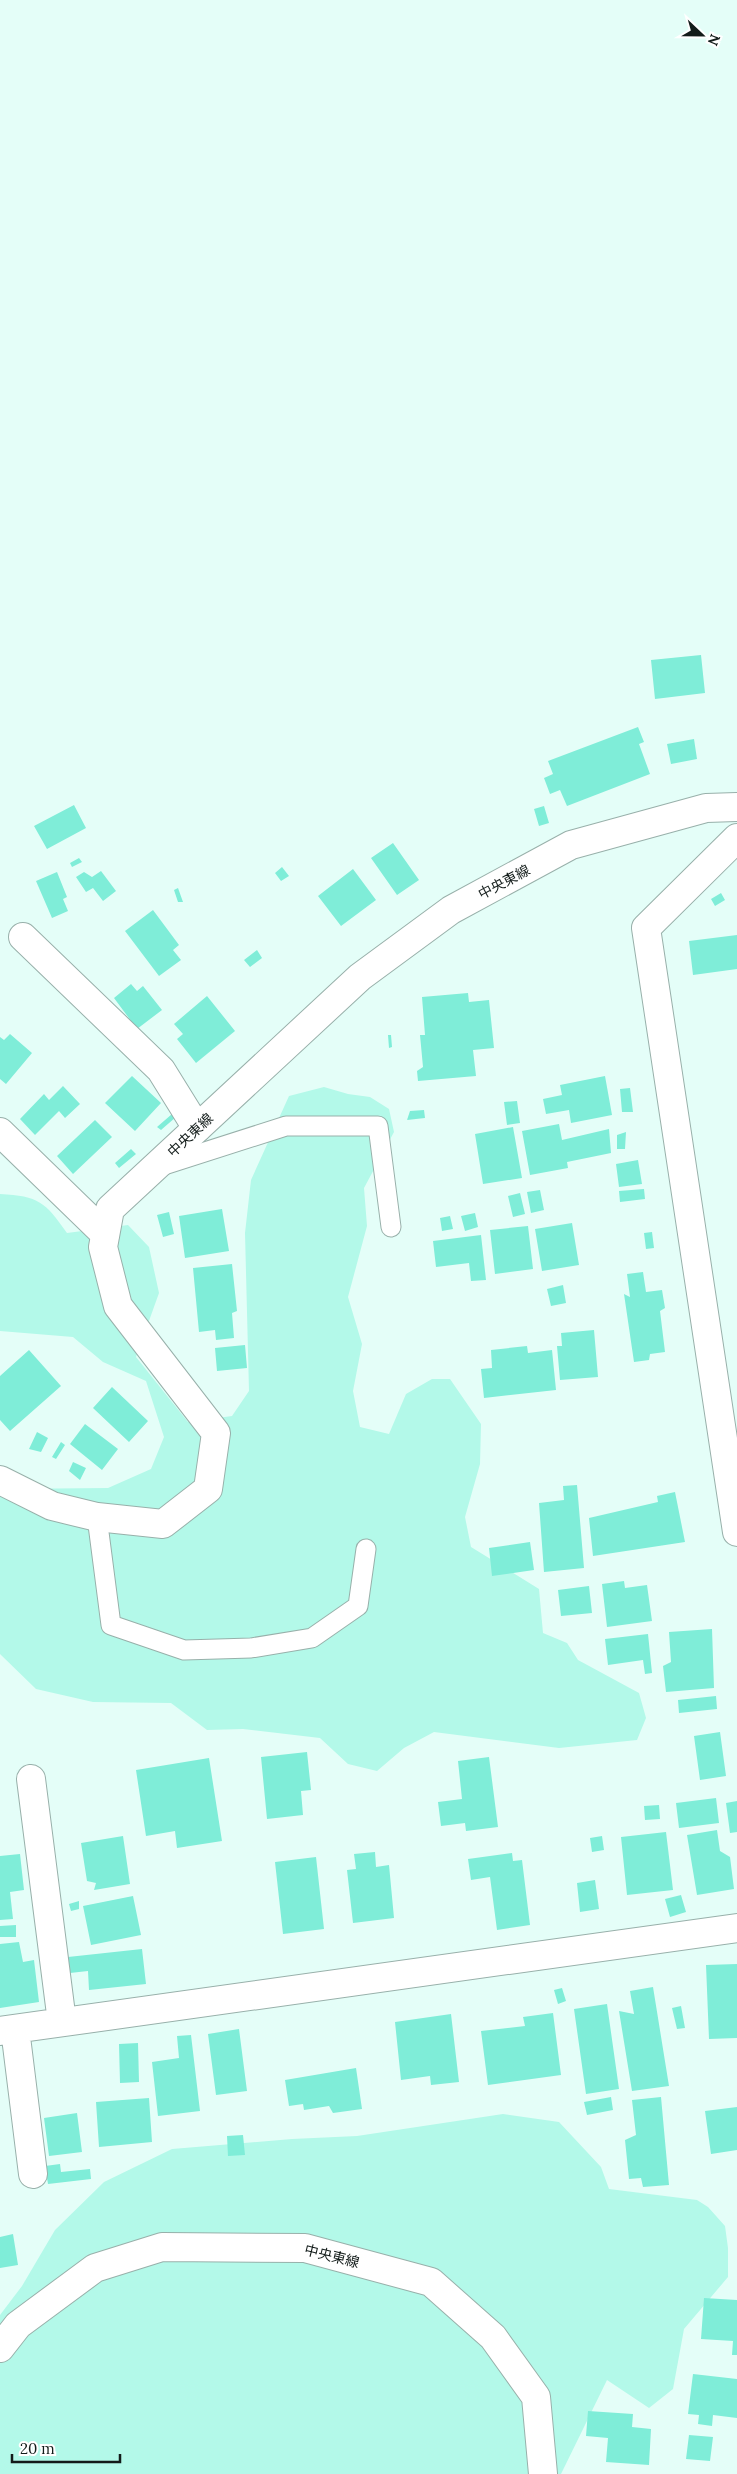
<svg xmlns="http://www.w3.org/2000/svg" width="737" height="2474" viewBox="0 0 737 2474" font-family="Lora,'Noto Sans JP',serif">
  <style>
    .green { fill: #b3f9e9 }
    .building { fill: #7fedd8 }
    .lines { fill: none; stroke-linecap: round; stroke-linejoin: round }
    .service-casing { stroke: #98b0aa; stroke-width: 21 }
    .minor-casing { stroke: #98b0aa; stroke-width: 30 }
    .secondary-casing { stroke: #98b0aa; stroke-width: 30 }
    .service { stroke: #fff; stroke-width: 19 }
    .minor { stroke: #fff; stroke-width: 28 }
    .secondary { stroke: #fff; stroke-width: 28 }
    .labels { text-anchor: middle; stroke-width: 4.5; stroke-linejoin: round; paint-order: stroke }
    .street-label { font-size: 14px; fill: #131c1a; stroke: #fff }
  </style>
  <rect width="100%" height="100%" fill="#e4fef8"/>
  <path class="green" d="M324,1087L348,1094L370,1097L389,1109L394,1132L364,1188L367,1226L348,1297L362,1344L353,1391L360,1427L389,1434L406,1394L432,1379H450L481,1424L480,1464L465,1517L471,1547L539,1589L543,1633L567,1643L578,1660L639,1693L646,1718L637,1740L559,1748L434,1732L404,1748L377,1771L348,1764L320,1738L243,1729L207,1730L171,1703L93,1702L36,1689L0,1654V1489L108,1488L151,1469L164,1437L146,1381L103,1362L73,1337L0,1331V1194C39,1196 45,1202 67,1233L128,1225L149,1247L159,1293L136,1357L188,1422L232,1416L249,1391L245,1233L251,1180L289,1096Z
    M503,2114L559,2122L601,2167L609,2189L697,2200L708,2207L725,2226L728,2248V2277L684,2329L673,2389L649,2408L607,2380L561,2474H0V2315L22,2286L55,2230L104,2182L172,2149L292,2139L357,2136Z"/>
  <path class="building" d="M701,655L705,693L655,699L651,660Z
    M638,727L644,742L639,744L650,774L567,806L560,790L550,794L544,778L553,774L548,761Z
    M694,739L697,759L671,764L667,744Z
    M74,805L86,828L47,849L34,826Z
    M544,806L549,823L539,826L534,809Z
    M393,843L419,880L397,895L371,858Z
    M79,858L82,862L72,867L70,863Z
    M282,867L289,876L281,881L275,873Z
    M353,869L376,900L341,926L318,896Z
    M101,871L116,891L103,901L93,888L86,892L76,877L84,872L92,877Z
    M57,872L67,897L63,899L68,911L52,918L36,881Z
    M178,888L183,902H178L174,890Z
    M721,893L725,900L715,906L711,899Z
    M153,910L179,945L173,950L181,960L159,976L125,931Z
    M737,935V969L693,975L689,941Z
    M257,950L262,958L250,967L244,960Z
    M131,984L137,991L143,986L162,1010L137,1029L114,998Z
    M468,993L469,1002L489,1000L494,1048L473,1050L476,1076L418,1081L417,1071L423,1067L420,1035H425L422,997Z
    M207,996L235,1031L196,1063L177,1039L183,1034L174,1024Z
    M10,1034L32,1053L6,1084L0,1079V1037L4,1040Z
    M388,1035H391L392,1047L389,1048Z
    M132,1076L161,1103L135,1131L105,1103Z
    M605,1076L612,1115L571,1123L569,1110L546,1114L543,1099L562,1095L560,1085Z
    M63,1086L80,1104L65,1118L59,1111L35,1135L20,1119L44,1094L49,1100Z
    M630,1088L633,1112H622L620,1089Z
    M517,1101L520,1123L507,1125L504,1102Z
    M424,1110L425,1118L407,1120L410,1111Z
    M172,1114L176,1117L161,1130L157,1127Z
    M95,1120L112,1137L73,1174L57,1156Z
    M559,1124L562,1140L609,1129L611,1153L567,1162L568,1168L530,1175L522,1131Z
    M513,1127L522,1178L483,1184L475,1134Z
    M626,1132L625,1149H617V1135Z
    M131,1149L136,1154L119,1168L115,1163Z
    M638,1160L642,1184L619,1187L616,1164Z
    M644,1189L645,1199L620,1202L619,1191Z
    M540,1190L544,1210L531,1213L527,1192Z
    M520,1193L525,1214L513,1217L508,1196Z
    M222,1209L229,1251L185,1258L179,1216Z
    M169,1212L174,1234L163,1237L157,1215Z
    M475,1213L478,1227L465,1231L461,1216Z
    M450,1216L453,1229L442,1231L440,1218Z
    M572,1223L579,1265L542,1271L535,1229Z
    M528,1226L533,1269L495,1274L490,1230Z
    M652,1232L654,1248L646,1249L644,1233Z
    M481,1235L486,1280L471,1281L469,1263L436,1267L433,1241Z
    M232,1264L237,1311L232,1313L234,1338L216,1340L215,1330L199,1332L193,1268Z
    M643,1272L646,1292L662,1290L665,1308L660,1311L665,1352L650,1354L649,1360L634,1362L624,1294L630,1297L627,1274Z
    M563,1285L566,1303L551,1306L547,1289Z
    M594,1330L598,1377L560,1380L557,1346H562L561,1333Z
    M245,1345L247,1368L217,1371L215,1348Z
    M527,1346L528,1353L552,1350L556,1390L484,1398L481,1369L492,1368L491,1350Z
    M29,1350L61,1386L10,1431L0,1420V1376Z
    M112,1387L148,1421L129,1442L93,1408Z
    M85,1424L118,1449L102,1470L70,1444Z
    M37,1432L48,1438L41,1452L29,1449Z
    M61,1442L65,1445L56,1459L52,1457Z
    M73,1462L86,1468L80,1480L69,1471Z
    M577,1485L584,1568L544,1572L539,1503L564,1500L563,1486Z
    M675,1492L685,1542L593,1556L589,1518L658,1502L657,1496Z
    M530,1542L534,1570L492,1576L489,1548Z
    M624,1581L625,1588L647,1585L652,1621L607,1627L602,1584Z
    M589,1586L592,1613L561,1616L558,1590Z
    M712,1629L714,1688L666,1692L663,1666L671,1662L669,1632Z
    M648,1634L652,1673L645,1674L643,1660L608,1665L605,1639Z
    M716,1696L717,1709L679,1713L678,1700Z
    M720,1732L726,1776L700,1780L694,1736Z
    M307,1752L311,1790L301,1791L303,1815L267,1819L261,1757Z
    M489,1757L498,1827L466,1831L465,1823L441,1826L438,1802L462,1799L458,1761Z
    M209,1758L222,1841L177,1848L175,1831L146,1836L136,1770Z
    M716,1798L719,1823L679,1828L676,1803Z
    M737,1801V1832L730,1833L726,1803Z
    M659,1805L660,1819L645,1820L644,1806Z
    M717,1830L720,1851L730,1857L734,1889L697,1895L687,1835Z
    M666,1832L673,1890L627,1895L621,1837Z
    M123,1836L130,1884L94,1890L96,1883L87,1881L81,1843Z
    M602,1836L604,1850L592,1852L590,1838Z
    M375,1852L376,1867L389,1865L394,1918L353,1923L347,1870L356,1869L354,1854Z
    M512,1853L513,1861L522,1860L530,1925L497,1930L490,1877L471,1880L468,1859Z
    M20,1854L24,1890L10,1892L13,1919L0,1920V1856Z
    M316,1857L324,1929L283,1934L275,1862Z
    M595,1880L599,1909L580,1912L577,1883Z
    M681,1895L686,1912L670,1917L665,1899Z
    M133,1896L141,1935L91,1945L83,1906Z
    M79,1901V1909L71,1911L69,1904Z
    M16,1925V1937H0V1926Z
    M19,1942L23,1962L34,1960L39,2002L0,2008V1944Z
    M142,1949L146,1984L89,1990L88,1971L70,1973L68,1957Z
    M737,1964V2038L709,2039L706,1965Z
    M653,1987L669,2086L632,2091L619,2011L634,2014L630,1991Z
    M562,1988L566,2001L558,2004L554,1990Z
    M607,2004L619,2089L586,2094L574,2009Z
    M681,2006L685,2028L677,2029L672,2008Z
    M553,2013L561,2075L488,2085L481,2031L525,2026L523,2017Z
    M451,2014L459,2082L431,2085L430,2076L401,2080L395,2022Z
    M239,2029L247,2091L216,2095L208,2034Z
    M191,2035L200,2111L158,2116L152,2062L179,2058L177,2036Z
    M138,2043L139,2082L120,2083L119,2044Z
    M356,2068L362,2109L333,2113L329,2106L304,2110L303,2104L289,2106L285,2080Z
    M611,2097L613,2110L587,2115L584,2102Z
    M661,2097L669,2185L643,2187L641,2178L629,2179L625,2140L636,2135L632,2100Z
    M149,2098L152,2142L99,2147L96,2102Z
    M737,2107V2150L711,2154L705,2111Z
    M77,2113L82,2152L49,2156L44,2118Z
    M243,2135L245,2155L228,2156L227,2136Z
    M60,2164L61,2172L90,2169L91,2179L48,2184L45,2166Z
    M13,2234L18,2265L0,2268V2237Z
    M704,2298L737,2300V2355H732L733,2341L701,2339Z
    M693,2374L737,2379V2418L713,2415L712,2426L698,2424L699,2415L688,2414Z
    M588,2411L633,2414L632,2427L651,2429L649,2465L606,2462L608,2438L586,2436Z
    M689,2435L713,2437L710,2461L686,2459Z"/>
  <g class="lines">
    <defs>
      <path id="service" d="M161,1166L286,1126H378L391,1227
        M97,1517L111,1625L184,1650L251,1648L312,1638L358,1606L366,1549"/>
      <path id="minor" d="M737,838L646,928L737,1532
        M23,937L161,1070L197,1128
        M0,1132L105,1234
        M31,1779L62,2022
        M15,2029L33,2174
        M0,2031L737,1928"/>
      <path id="secondary" d="M0,1480L52,1506L97,1517L163,1524L208,1489L216,1433L118,1306L103,1247L110,1209L360,977L451,910L571,845L706,808L737,807
        M0,2348L18,2325L95,2268L162,2247L305,2248L431,2282L493,2337L536,2397L543,2474"/>
    </defs>
    <use href="#service" class="service-casing"/>
    <use href="#minor" class="minor-casing"/>
    <use href="#secondary" class="secondary-casing"/>
    <use href="#service" class="service"/>
    <use href="#minor" class="minor"/>
    <use href="#secondary" class="secondary"/>
  </g>
  <g class="labels">
    <g class="street-label">
      <text transform="translate(504 882) rotate(-28)" y="5">中央東線</text>
      <text transform="translate(190 1135) rotate(-43)" y="5">中央東線</text>
      <text transform="translate(332 2256) rotate(14)" y="5">中央東線</text>
    </g>
  </g>
  <g transform="translate(702 35) rotate(112)" stroke="#ffffff" stroke-width="4" paint-order="stroke">
  <path d="M0-4L9 19L0 12L-9 19Z" fill="#131c1a"/>
  <text y="-8" font-size="14" font-weight="bold" text-anchor="middle" fill="#131c1a">N</text>
  </g>
  <path d="M12 2454v8h108v-8" fill="none" stroke="#131c1a" stroke-width="2.5"/>
  <text x="20" y="2454" font-size="15" fill="#131c1a" stroke="#ffffff" stroke-width="4" paint-order="stroke">20 m</text>
</svg>
